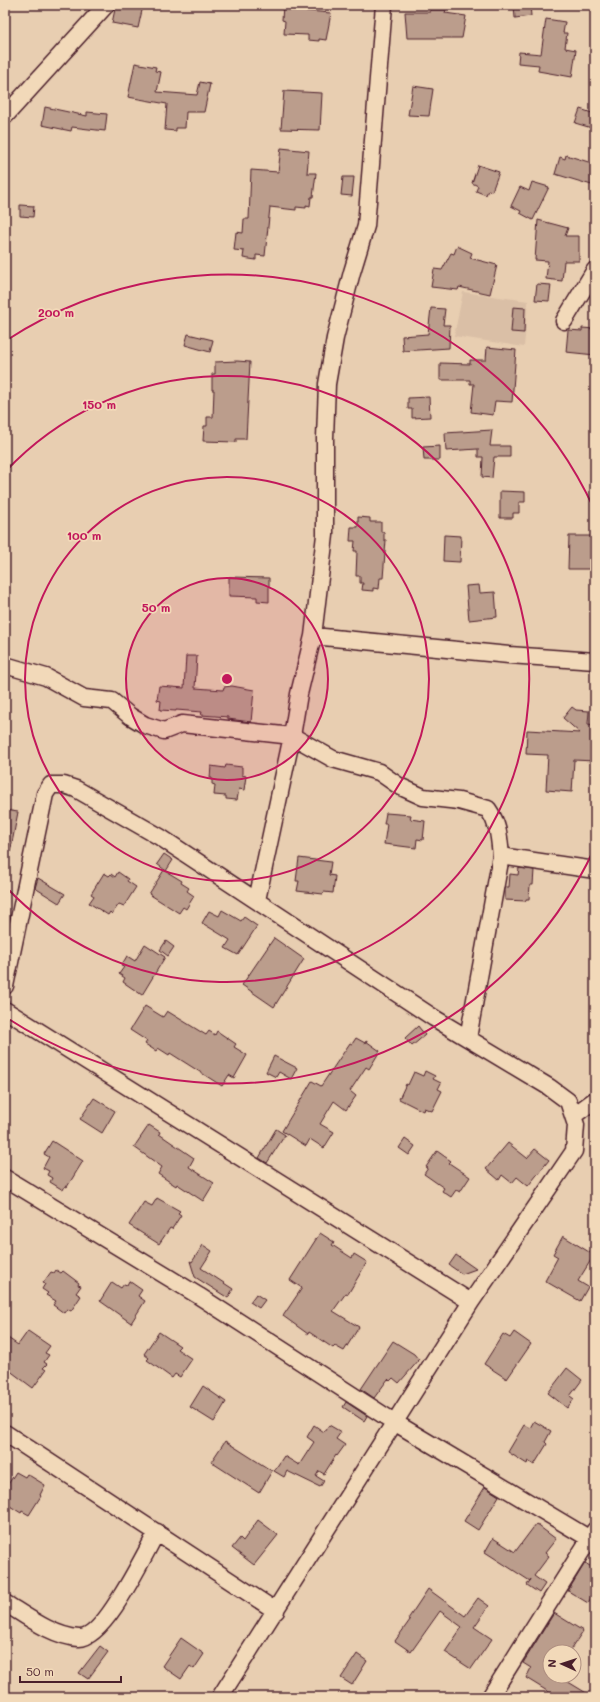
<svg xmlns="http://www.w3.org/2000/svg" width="600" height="1702" viewBox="0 0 600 1702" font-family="Mali,sans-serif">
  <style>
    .built { fill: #dabfa6 }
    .building { fill: #bb9d8c; stroke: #4a1f2b }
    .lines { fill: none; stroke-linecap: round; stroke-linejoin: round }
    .street-casing { stroke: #4a1f2b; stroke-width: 19 }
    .street { stroke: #f2d9b9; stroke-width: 16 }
    .ring { fill: none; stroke: #c2185b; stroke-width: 2 }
    .centre { fill: #c2185b; stroke: #f2d9b9; stroke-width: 2 }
    .ring-label { font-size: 12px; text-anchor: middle; font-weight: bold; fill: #c2185b; stroke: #f2d9b9; stroke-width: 3.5; stroke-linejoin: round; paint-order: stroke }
  </style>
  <rect width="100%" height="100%" fill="#e8ceb1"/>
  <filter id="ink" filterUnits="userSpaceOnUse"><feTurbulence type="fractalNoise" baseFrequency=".025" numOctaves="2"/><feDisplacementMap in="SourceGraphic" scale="8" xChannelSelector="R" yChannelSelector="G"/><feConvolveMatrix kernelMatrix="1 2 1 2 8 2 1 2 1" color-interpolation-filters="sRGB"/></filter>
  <g filter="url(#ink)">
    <path class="built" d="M463,292L528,301L524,347L454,336Z"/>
    <path class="building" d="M116,5L143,6L138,28L112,23Z
      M283,5H296V10L331,13L326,40L319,39V41L308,40V35L284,34L285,21L282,20Z
      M514,5H530L531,16L515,18Z
      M430,10H446L445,13L466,16L462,38H407L405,12H430Z
      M546,19L565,22L563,33H567L565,48L576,50L572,77L538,71L539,65L518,63L519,52L541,54Z
      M135,63L156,67L155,71L161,72L157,92L197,95L200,82L210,84L204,112H186L185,128H176V131L165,130L167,104L128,97Z
      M413,86L433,89L429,116L408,115Z
      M284,91L322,93L320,130L281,129Z
      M45,107L87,116V112L107,114L105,131L72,127L71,131L42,125Z
      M580,109L595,114V129L575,123Z
      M281,148L309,151L307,173H316L313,197H311L310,206L306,205V208L296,207V210L270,207L265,256L256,255V260L243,258L244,251L234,250L236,232L243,233L244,219H249L251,170L278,172Z
      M566,155L595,164V186L555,174L560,157L565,159Z
      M478,165L499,172L492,191L488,190L486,195L476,191L478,186L472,183Z
      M343,177H354L352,196L341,195Z
      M532,182L549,187L533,220L520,213L521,211L511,206L520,187L529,191Z
      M20,205L34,206L33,217L20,216Z
      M538,220L568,228L565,236H579V261H564L562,281L546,279L548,261L535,260Z
      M457,246L472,253L470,258L497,265L490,294L459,287L458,290L431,287L434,269L442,270L451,253L454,254Z
      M537,284L551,285L549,301L535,300Z
      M513,307L525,308L524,333L511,332Z
      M431,308L445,309L443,325H450L449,348L403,351L402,336L428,334Z
      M582,328L595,329V355L566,352L568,330L582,331Z
      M188,334L213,340L210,352L185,345Z
      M487,347L516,350L512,402L495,401L493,415L471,412L474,384H470V380H440V363L470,364V360H486Z
      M237,361L250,362L246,439H236V442L203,441L204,426H207V417H213L214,390H212V374H215V362Z
      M429,397L430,417L412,418V409H408V398Z
      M492,430L490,446H510V457H494L492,478L482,477L483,457H478V449L446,451L445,433Z
      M440,446V460H424L423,447Z
      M500,491L525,492V502H519V513H513V518H500Z
      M358,517L370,518V522H381V532H384V540H386L383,578H380L379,589L373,588V591L362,590L363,583H360V576H356L357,551H354L355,541H350L351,527H358Z
      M444,535L461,536L460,562L443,561Z
      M569,536H595V569H568Z
      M229,577L269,578V602L257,601V597L229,596Z
      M479,585L480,593L495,592L497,617L469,620L466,586Z
      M186,656H197L195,688L223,690L224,687L232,686L254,690L251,722L228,719V717L201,715L202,712L176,710V711L160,710L161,701L157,700L159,686L184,688Z
      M572,707L576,710L589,711L588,724L595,725L594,761L574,760L572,792L546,790L548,755L526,754L527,730L580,733L563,718Z
      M226,765L242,767V775L246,776L244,790L239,789L237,800L226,799V796L214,795L215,785L212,784V778H210L211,766L225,768Z
      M5,810L18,812L10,853L5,852Z
      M386,813L411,815L410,819L425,821L423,840L417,839L416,848L384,844L387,824H384Z
      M164,854L173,860L166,871L157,864Z
      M299,858L331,862L329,875L335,876L333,893L324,892L323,894L297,891L299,881H296Z
      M519,868L534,870L533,885H530L529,899H526V901L505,900V887H509L510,874L518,875Z
      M164,870L182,881L181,883L189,888L187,891L194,896L186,909L183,907L179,913L149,894Z
      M118,872L128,879L127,881L136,887L124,906L119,904L112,914L110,912L108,915L89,903L94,896L91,894L104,873L109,876L111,874L115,877Z
      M38,878L65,894L59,903L35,888Z
      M222,910L241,921L244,917L257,926L238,955L225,948L230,940L202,923L209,911L219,916Z
      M274,938L304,959L274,1007L242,985Z
      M166,941L174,947L168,956L160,950Z
      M145,944L165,957L142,995L123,982L125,978L119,974L124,967L121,966L127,956L135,961Z
      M145,1006L163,1017L167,1011L206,1035L209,1031L215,1035L217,1031L236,1044L234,1047L247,1055L234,1078L229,1075L222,1086L170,1053L169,1055L158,1048L156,1051L145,1044L147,1041L130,1030Z
      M418,1026L425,1035L412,1046L405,1038Z
      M356,1038L365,1043L366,1041L380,1051L369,1069L366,1067L350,1091L356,1096L346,1110L334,1101L320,1124L334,1132L324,1148L310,1139L306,1146L282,1131L312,1081L321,1086L350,1043L352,1044Z
      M274,1056L297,1068L291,1079L279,1072L276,1077L266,1072Z
      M425,1071L435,1076L433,1079L441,1083L438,1089L442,1091L432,1111L424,1108L423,1111L399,1099L406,1084L408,1085L414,1072L423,1076Z
      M94,1098L115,1111L102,1133L80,1119Z
      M149,1125L160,1132L159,1134L194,1158L189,1167L214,1183L203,1201L177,1184L176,1186L158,1174L162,1167L134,1147Z
      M276,1129L285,1135L267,1163L259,1158Z
      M405,1139L415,1146L409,1155L399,1148Z
      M52,1141L83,1161L67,1187L65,1186L63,1190L50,1182L52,1178L47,1175L49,1171L43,1168L49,1157L44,1154Z
      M508,1143L527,1158L535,1149L549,1160L528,1186L517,1177L512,1183L502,1175L499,1180L486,1169Z
      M437,1151L451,1161L449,1163L470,1177L460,1192L456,1190L451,1197L442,1191L444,1188L424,1174L428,1168L426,1167Z
      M157,1198L180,1211L178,1213L181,1215L172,1229L170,1228L159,1244L129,1225L144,1202L152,1206Z
      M320,1233L334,1242L332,1245L352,1258L354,1254L367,1262L348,1294L346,1293L333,1311L359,1327L344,1351L335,1346L333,1348L309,1332L308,1334L283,1316L302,1288L290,1280Z
      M563,1236L594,1255L578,1281L588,1287L580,1301L545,1281L558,1257L553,1254Z
      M203,1245L212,1251L201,1268L233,1289L228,1298L195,1277L190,1261L192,1262Z
      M456,1255L476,1269L462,1274L449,1265Z
      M56,1270L61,1273L63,1271L79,1283L78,1285L81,1286L76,1293L81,1296L71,1311L67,1309L64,1313L53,1305L56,1301L46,1295L48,1293L42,1289L45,1284L43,1283L51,1272L54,1273Z
      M129,1281L142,1290L138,1296L145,1301L131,1323L100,1301L112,1282L121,1288L124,1284L127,1285Z
      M256,1294L265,1300L259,1308L250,1302Z
      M28,1331L50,1346L45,1353L49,1355L44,1362L47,1364L43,1368L46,1370L33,1388L5,1367V1336L18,1345Z
      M159,1332L180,1346L177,1349L192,1359L180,1377L175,1374L172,1378L147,1360L149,1358L144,1354Z
      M514,1332L531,1344L507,1379L484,1364L503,1334L510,1338Z
      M393,1341L414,1354L419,1360L399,1383L393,1378L390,1381L388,1379L374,1398L361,1389Z
      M567,1368L582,1380L570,1396L574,1399L567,1408L548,1393Z
      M203,1386L226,1402L214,1422L190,1407Z
      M346,1402L367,1416L364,1421L343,1407Z
      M534,1421L551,1431L545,1442L547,1444L534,1465L528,1461L527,1464L508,1452L524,1425L530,1428Z
      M314,1425L324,1432L329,1425L341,1432L336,1439L345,1445L337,1456L336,1455L324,1474L319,1471L316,1476L324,1481L320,1487L287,1471L284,1477L274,1471L284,1456L299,1465L314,1442L307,1437Z
      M225,1441L272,1471L259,1493L211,1462Z
      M16,1472L25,1477L27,1474L45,1485L40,1495L41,1496L29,1515L22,1511L21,1513L5,1503V1489Z
      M485,1487L499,1496L478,1530L464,1521Z
      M258,1520L278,1535L254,1565L232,1548L240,1538L243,1541Z
      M536,1524L556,1539L545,1553L549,1556L534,1576L545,1584L539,1593L527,1585L531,1579L530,1581L485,1552L493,1538L515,1552Z
      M585,1563L595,1569V1591L588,1603L568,1591Z
      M428,1589L465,1616L478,1598L489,1606L474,1627L492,1639L471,1669L445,1652L462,1627L440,1611L411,1652L395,1641L410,1620L408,1619Z
      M554,1613L583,1631L569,1652H550V1676H569L565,1680L593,1697H557L526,1678L531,1668L523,1663Z
      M181,1638L204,1654L194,1669L190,1666L181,1679L162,1666Z
      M100,1646L108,1652L88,1679L79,1673Z
      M357,1654L367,1661L352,1685L341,1678Z"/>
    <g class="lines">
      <defs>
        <path id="street" d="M5,116L106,5
          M564,321L595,270
          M313,636L509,655L595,661
          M5,665L46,677L84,698L112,701L130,716L145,725L164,731L182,724L292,736L333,759L379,772L399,786L423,797L459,801L488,809C499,825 499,837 501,856L468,1038
          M501,856L595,870
          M257,900L292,736L299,694L313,636L325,535V438L327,384L335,338L352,272L366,226L384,5
          M5,986L45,794L51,785H64L76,789L160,837L434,1018L549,1087L568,1101L576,1125L574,1151L471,1302L220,1697
          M5,1010L471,1302
          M573,1116L595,1100
          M5,1178L199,1296L394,1422L595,1542
          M5,1433L276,1611
          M5,1603C26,1616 54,1637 79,1638C105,1639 144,1554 157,1532
          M490,1697L595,1530"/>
      </defs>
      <use href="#street" class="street-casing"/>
      <use href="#street" class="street"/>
    </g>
  </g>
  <circle cx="227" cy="679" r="101" fill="#c2185b" fill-opacity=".12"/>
  <g class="ring">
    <circle cx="227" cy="679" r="101"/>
    <circle cx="227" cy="679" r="202"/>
    <path d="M5 472A303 303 0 1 1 5 886"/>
    <path d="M595 847A404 404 0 0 1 7 1018M7 340A404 404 0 0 1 595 511"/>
  </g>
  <circle cx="227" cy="679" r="6" class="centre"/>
  <g class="ring-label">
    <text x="56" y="317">200 m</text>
    <text x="99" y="409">150 m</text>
    <text x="84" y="540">100 m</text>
    <text x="156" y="612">50 m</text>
  </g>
  <rect width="600" height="1702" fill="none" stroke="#f2d9b9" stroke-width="20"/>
  <rect x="10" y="10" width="580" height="1682" fill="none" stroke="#4a1f2b" stroke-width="1.5" filter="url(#ink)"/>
  <g transform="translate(562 1664) rotate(273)"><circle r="19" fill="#f2d9b9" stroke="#af8f80"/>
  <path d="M0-3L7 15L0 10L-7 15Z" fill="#4a1f2b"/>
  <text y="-6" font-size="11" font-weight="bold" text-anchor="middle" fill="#4a1f2b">N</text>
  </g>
  <path d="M20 1676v6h101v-6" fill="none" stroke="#4a1f2b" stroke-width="2"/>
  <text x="26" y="1676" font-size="12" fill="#4a1f2b" stroke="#f2d9b9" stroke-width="3" paint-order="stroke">50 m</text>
</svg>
